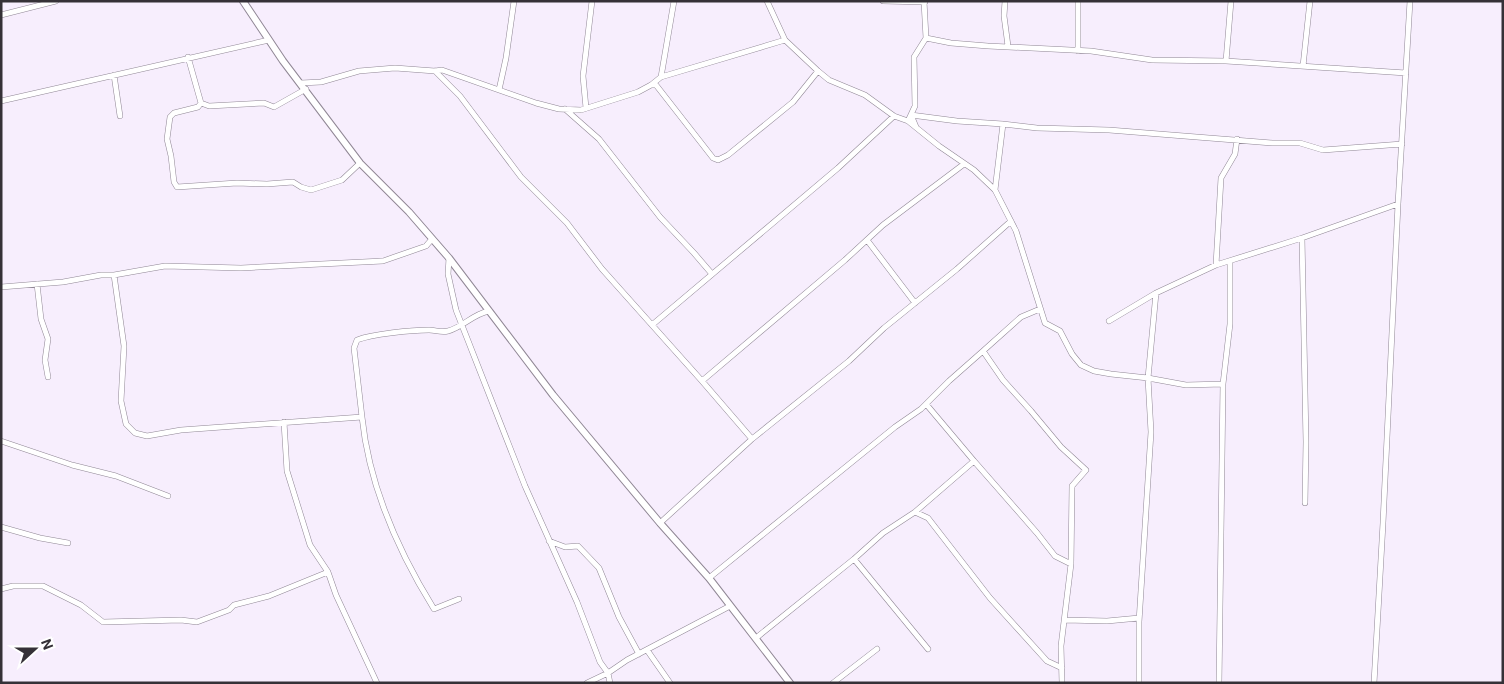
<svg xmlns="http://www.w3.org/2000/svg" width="1504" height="684" viewBox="0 0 1504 684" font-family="Roboto,sans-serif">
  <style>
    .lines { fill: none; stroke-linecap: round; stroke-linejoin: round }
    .minor-casing { stroke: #908795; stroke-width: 6 }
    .tertiary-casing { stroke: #908795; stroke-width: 8 }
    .minor { stroke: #fff; stroke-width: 5 }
    .tertiary { stroke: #fff; stroke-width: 6 }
  </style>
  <rect width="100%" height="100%" fill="#f7eefd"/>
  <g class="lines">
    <defs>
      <path id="minor" d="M767,1L785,40L818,71L829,80L865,95L894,116L908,121L939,146L974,170L995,190L1016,231L1045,323L1060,331L1072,354L1081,365L1094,371L1111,374L1148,378L1186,385L1223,384
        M883,1L925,2
        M924,1L926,38
        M1005,1L1004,16L1008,46
        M1,15L56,1
        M1078,51V1
        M188,57L201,103L198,107L174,113L170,117L167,139L171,156L174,182L177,187L237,183L267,184L293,182L301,187L311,190L342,180L360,163
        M1226,61L1231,1
        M1303,66L1310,1
        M435,71L460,96L521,177L567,223L602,269L702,381
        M114,75L120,116
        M661,77L674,1
        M301,83L321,82L359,71L395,68L435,71L442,70L536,103L559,109L581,110L638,92L651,85L661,77L785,40
        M652,85H656L713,158L718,160L728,155L793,102L818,71
        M499,90L506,58L514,1
        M1,101L269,40
        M201,103L209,106L264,103L274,107L306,89
        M586,108L583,76L592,1
        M565,109L599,139L660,217L694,253L712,274
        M908,121L915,106L914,57L926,38L951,43L988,46L1091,51L1152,60L1226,61L1406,73
        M916,127L911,115L957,121L1003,124L1037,128L1109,130L1272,143H1300L1323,150L1402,144
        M995,190L1003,124
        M1302,238L1306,442L1305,503
        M867,240L915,303
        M449,258L448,274L456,310L525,486L577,602L600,662L608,673L610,683
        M1216,265L1221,178L1235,154L1237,139
        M114,275L165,266L241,268L383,261L426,246L432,239
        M37,284L41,319L48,339L45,360L48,377
        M1,287L63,282L101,275H114L124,346L121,401L126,424L135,433L147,436L181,430L362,417L354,348L357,340C372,334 412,330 429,330C436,330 441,333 448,331C463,327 473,314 489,311
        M1040,309L1021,317L983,351L1003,380L1031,411L1061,447L1086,470L1072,486L1071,564L1061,646L1062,683
        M1109,321L1156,293L1216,265L1302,238L1398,204
        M652,325L838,168L894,116
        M926,404L974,461
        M362,417C369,485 398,551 434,609L459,599
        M284,422L287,471L310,545L328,572L336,595L377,683
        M752,439L849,361L884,328L957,269L1011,221
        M1,441L72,465L116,476L168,496
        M915,512L974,461L1037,533L1055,556L1071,564
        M660,523L752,439L702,381L845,260L883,225L964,164
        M1,527L40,538L68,543
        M549,541L565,547L578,546L599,568L619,617L639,654
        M854,559L928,649
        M709,578L895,427L921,409L949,381L983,351
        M1,589L13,586H43L81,605L103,622L181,620L197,622L229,610L234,605L269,596L328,572
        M1065,620L1107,621L1139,618
        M756,638L854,559L883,533L915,512L928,518L990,598L1047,661L1062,668
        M647,650L670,683
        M587,683L608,673L627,660L730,606
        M833,683L877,649
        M1139,683V622L1151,432L1148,378L1156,293
        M1219,683L1223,384L1230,324V261
        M1374,683L1383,523L1398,204L1410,1"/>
      <path id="tertiary" d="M243,1L283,61L360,163L409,212L449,258L553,395L660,523L709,578L790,683"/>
    </defs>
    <use href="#minor" class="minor-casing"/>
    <use href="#tertiary" class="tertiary-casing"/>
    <use href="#minor" class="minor"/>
    <use href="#tertiary" class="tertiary"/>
  </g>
  <rect width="1504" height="684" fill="none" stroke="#353137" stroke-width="5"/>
  <g transform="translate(35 649) rotate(69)" stroke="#ffffff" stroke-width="4" paint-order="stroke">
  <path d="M0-4L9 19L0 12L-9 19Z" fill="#353137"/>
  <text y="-8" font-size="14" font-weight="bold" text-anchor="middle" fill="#353137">N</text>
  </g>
</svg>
